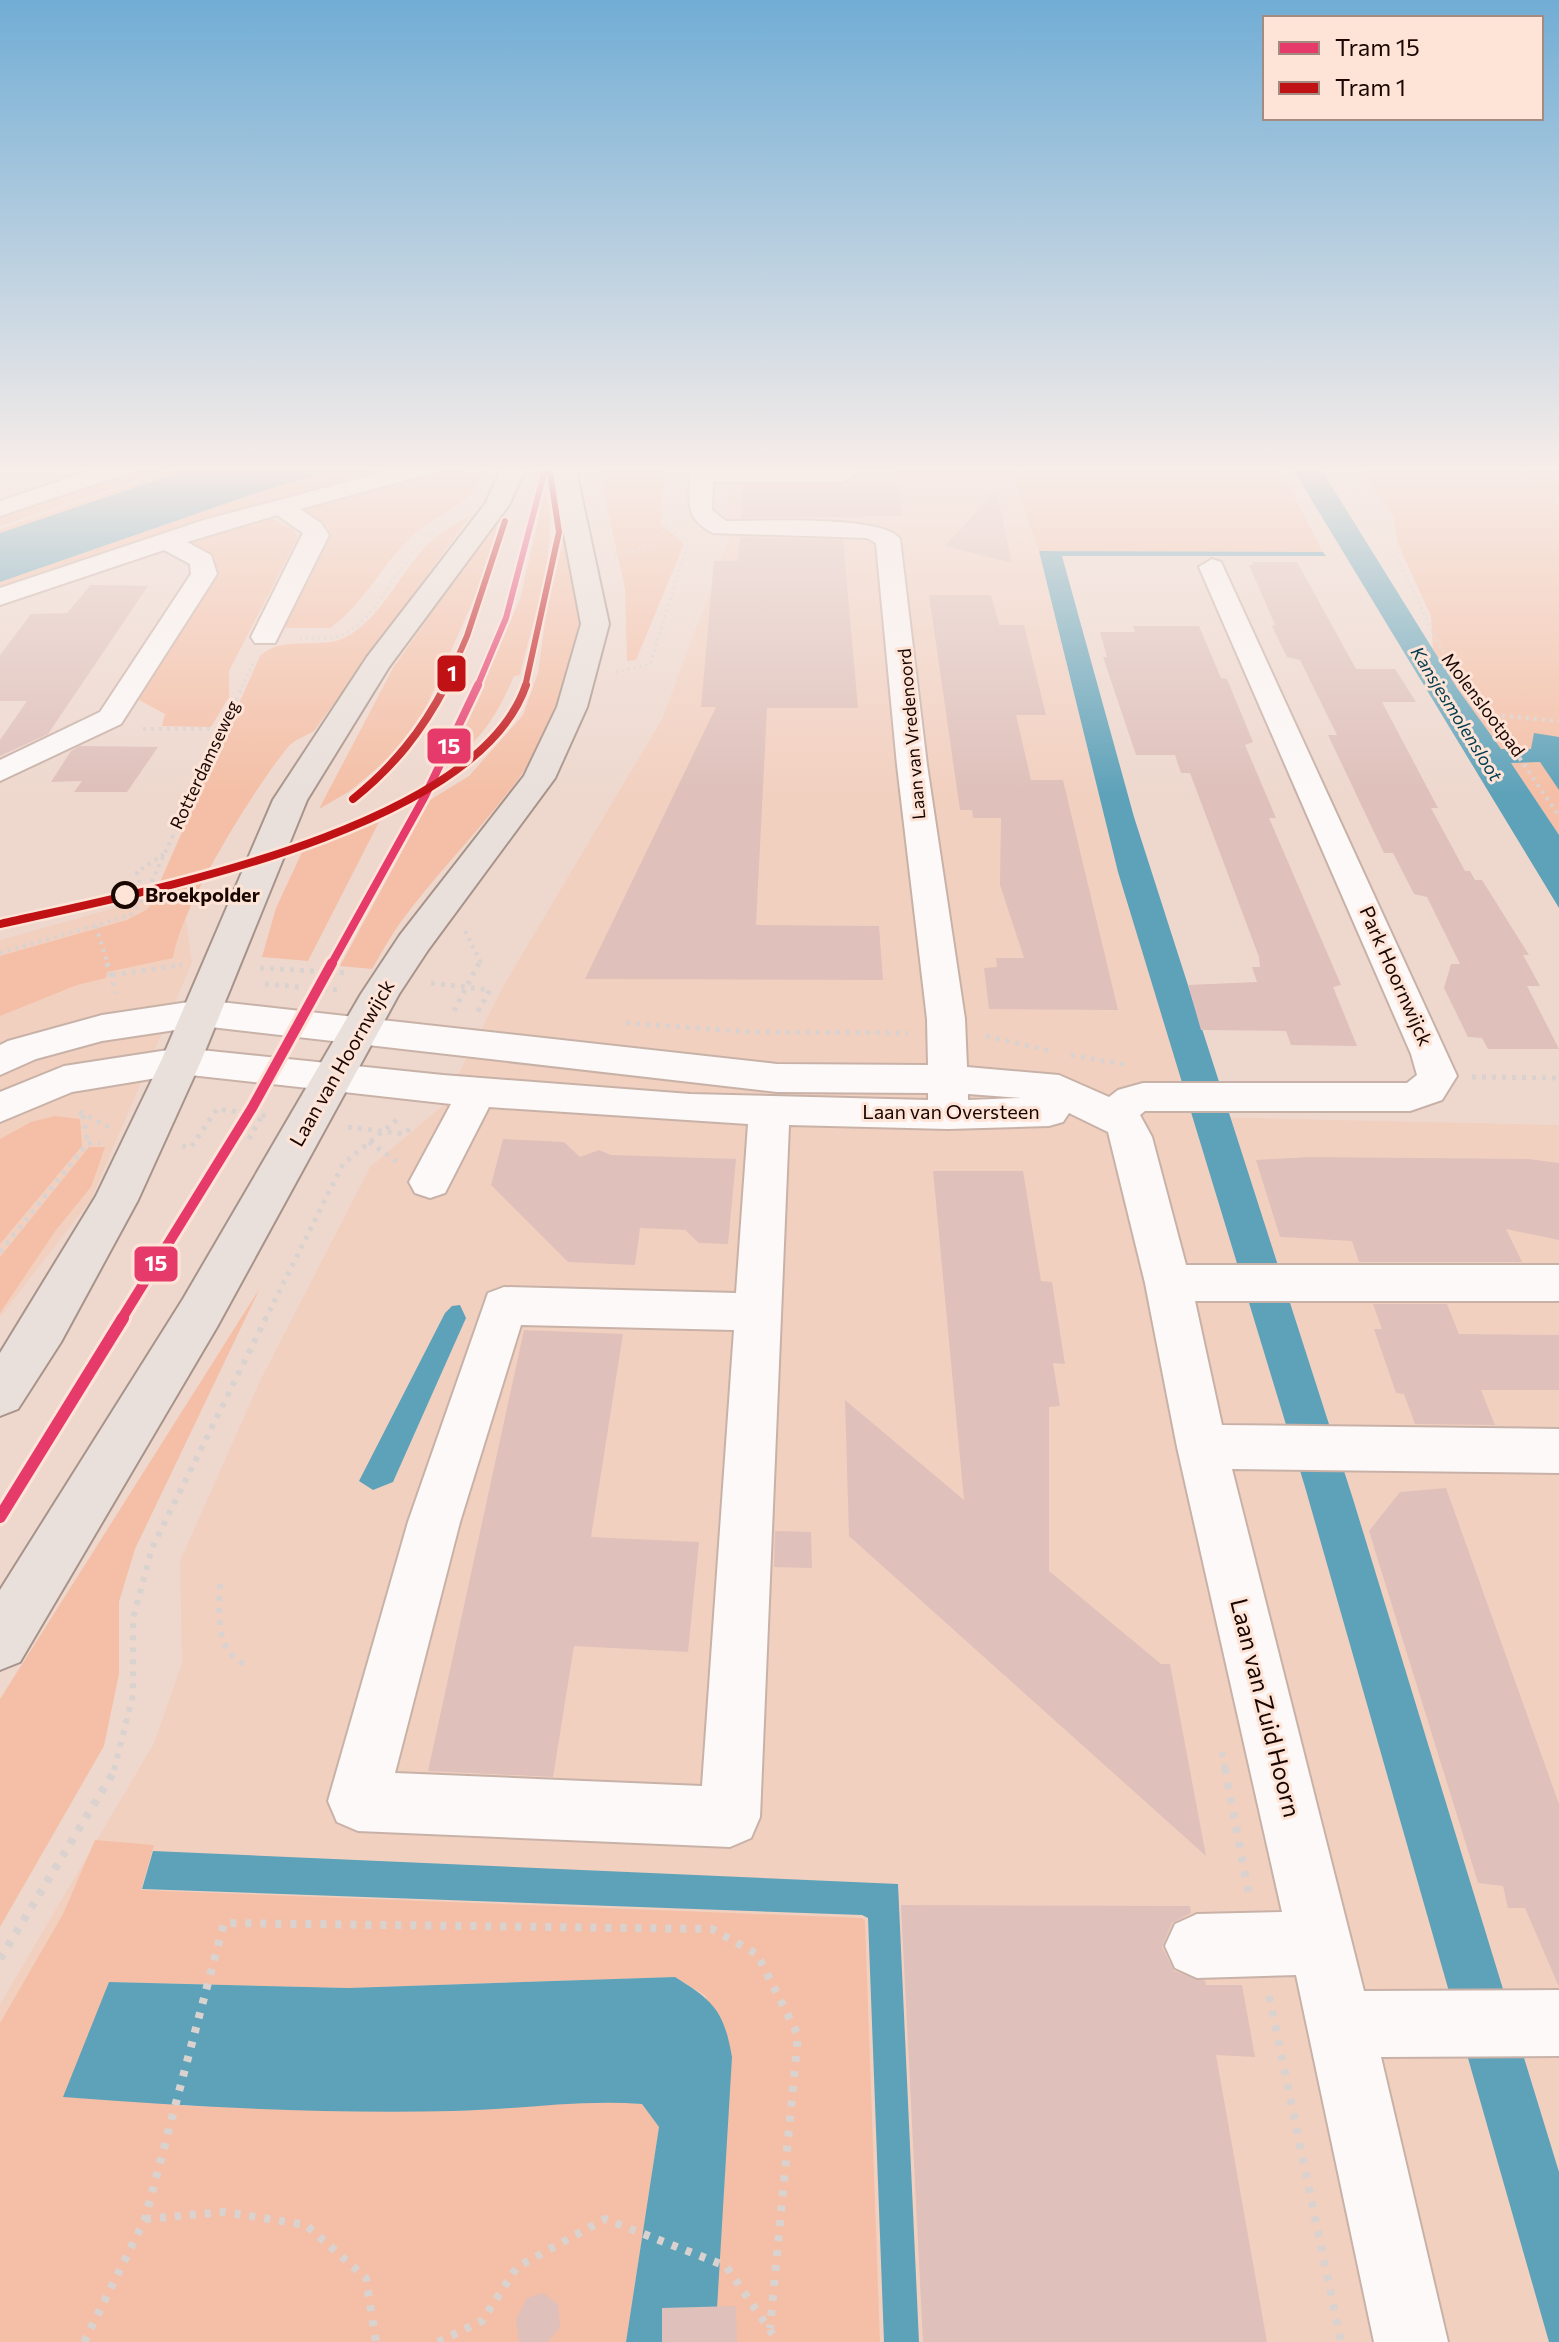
<svg xmlns="http://www.w3.org/2000/svg" width="1559" height="2342" viewBox="0 0 1559 2342" font-family="Commissioner,sans-serif">
  <style>
    .built { fill: #f2d0c0 }
    .green { fill: #f4bfa6 }
    .water { fill: #5ea2b9 }
    .building { fill: #dfc0ba }
    .lines { fill: none; stroke-linecap: round; stroke-linejoin: round }
    .minor-casing { stroke: #c8b2a8; stroke-width: 4 }
    .major-casing { stroke: #a79389; stroke-width: 4 }
    .path-far4 { stroke: #dad2cf; stroke-width: 3; stroke-dasharray: 2 4; stroke-linecap: butt }
    .path-far3 { stroke: #dad2cf; stroke-width: 4; stroke-dasharray: 3 5; stroke-linecap: butt }
    .path-far2 { stroke: #dad2cf; stroke-width: 5; stroke-dasharray: 4 6; stroke-linecap: butt }
    .path-far1 { stroke: #dad2cf; stroke-width: 6; stroke-dasharray: 5 7; stroke-linecap: butt }
    .path { stroke: #dad2cf; stroke-width: 8; stroke-dasharray: 6 9; stroke-linecap: butt }
    .minor { fill: #fcf9f8; fill-rule: evenodd }
    .major { fill: #e9e0dc; fill-rule: evenodd }
    .tram-1-far3-casing { stroke: #fee4d7; stroke-width: 10 }
    .tram-1-far2-casing { stroke: #fee4d7; stroke-width: 13 }
    .tram-1-far1-casing { stroke: #fee4d7; stroke-width: 16 }
    .tram-1-casing { stroke: #fee4d7; stroke-width: 18 }
    .tram-2-far1-casing { stroke: #fee4d7; stroke-width: 10 }
    .tram-2-casing { stroke: #fee4d7; stroke-width: 13 }
    .tram-1-far3 { stroke: #e63a6b; stroke-width: 6 }
    .tram-1-far2 { stroke: #e63a6b; stroke-width: 8 }
    .tram-1-far1 { stroke: #e63a6b; stroke-width: 10 }
    .tram-1 { stroke: #e63a6b; stroke-width: 12 }
    .tram-2-far1 { stroke: #c01115; stroke-width: 6 }
    .tram-2 { stroke: #c01115; stroke-width: 8 }
    .stop-dot { fill: #fee4d7; stroke: #1a0600; stroke-width: 4 }
    .labels { text-anchor: middle; stroke-width: 6; stroke-linejoin: round; paint-order: stroke }
    .far-street-label { font-size: 18px; fill: #1a0600; stroke: #fee4d7 }
    .far-water-label { font-size: 18px; font-style: italic; fill: #003c4f; stroke: #fee4d7 }
    .stop-label { font-size: 20px; font-weight: bold; fill: #1a0600; stroke: #fee4d7; text-anchor: start }
    .street-label { font-size: 20px; fill: #1a0600; stroke: #fee4d7 }
    .near-street-label { font-size: 24px; fill: #1a0600; stroke: #fee4d7 }
    .line-badge { stroke: #fee4d7; stroke-width: 3 }
    .badge-label { font-size: 22px; text-anchor: middle; font-weight: bold; fill: #fff }
  </style>
  <rect width="100%" height="100%" fill="#eed8ce"/>
  <path class="built" d="M728,466H895L898,477L1012,474L1039,551L1118,872L1208,1117L1559,1125V2342H0V2004L154,1743L182,1663L180,1561L260,1381L370,1167L442,1106L505,983L662,719L727,545Z
    M182,889L192,963L91,1200L0,1317V940Z"/>
  <path class="green" d="M141,466H180L0,526V513L64,492L69,495L80,492L75,488Z
    M187,466H198L0,533V529Z
    M346,466H392L195,522L0,589V582L262,491Z
    M458,466L466,472L486,471C467,508 447,508 418,531C384,559 366,603 330,628H287L285,625L331,534L325,523L301,508Z
    M598,466H665L661,524L684,544L636,660L627,661L625,589Z
    M895,466H1278L1323,552L1039,551L1012,474L897,477Z
    M1358,466H1559V865L1433,650L1431,616L1398,544L1393,516Z
    M545,491C561,542 532,622 520,675L514,676C499,711 482,741 450,761L520,599Z
    M501,513L482,580L421,719L388,759L350,791L319,809L393,668Z
    M471,515L314,731C306,736 295,739 288,747C253,790 181,906 173,958L107,972L106,978L77,985L0,1016V956L127,920L148,909L260,656C284,633 321,652 348,636C381,617 400,574 425,547C438,533 455,525 471,515Z
    M271,518L293,529L298,537L229,671V697L211,727L162,726L165,714L139,700L213,573L214,563L187,544Z
    M566,530C574,566 584,601 580,638C565,756 466,833 400,923C390,937 381,954 372,969L340,966L430,800L469,776L523,715L538,673L547,608Z
    M379,822L308,961L262,957L276,908L303,850Z
    M55,1116L80,1119L82,1146L0,1244V1139L31,1122Z
    M89,1147H105L91,1187L56,1230L0,1313V1257Z
    M260,1288L135,1549L119,1602V1674L104,1746L0,1927V1699Z
    M95,1840L154,1845L141,1890L862,1918L865,1921L880,2342H715L706,1996L675,1977L348,1988L109,1982L183,2106L453,2111L608,2101L642,2104L659,2127L626,2342H0V2023L63,1914Z"/>
  <path class="water" d="M198,466H346L262,491L0,582V533Z
    M1291,466H1319L1457,688L1501,749H1531L1534,733L1559,737V790L1540,762L1511,763L1559,835V908Z
    M1039,551L1323,552L1326,556H1062L1134,817L1353,1499L1559,2172V2342H1549L1305,1487L1118,872Z
    M460,1305L466,1318L393,1482L373,1490L359,1481L445,1313L452,1306Z
    M153,1851L898,1884L919,2342H884L868,1918L862,1915L142,1889Z
    M675,1977C714,2001 724,2011 732,2057L715,2342H626L659,2127L642,2104C579,2099 516,2110 453,2111C324,2114 192,2107 63,2097L109,1982L348,1988Z"/>
  <path class="building" d="M898,484L902,516L741,518L743,485Z
    M996,490L1012,563L945,546L970,519Z
    M740,537L843,540L858,708H767L756,925L879,926L883,980L585,979L716,707H701L714,561H738Z
    M1252,562H1297L1356,669H1395L1416,702H1382L1438,808H1431L1465,871H1470L1475,880H1482L1529,955H1523L1540,986H1527L1559,1049H1488L1482,1038L1468,1037L1444,988L1451,964H1460L1427,897L1414,894L1393,853H1384L1328,735H1337L1300,660L1287,657L1272,626L1275,625L1249,565H1253Z
    M91,585L148,586L48,734L0,756V740L27,701H0V655L31,614L67,613Z
    M929,595H991L999,625H1024L1046,715H1016L1031,780H1063L1118,1010L989,1009L984,968L997,967L996,958H1024L1000,885L1001,818H973L972,810H960Z
    M1133,626H1199L1221,678L1227,679L1253,742L1245,745L1276,818H1269L1341,985L1333,987L1357,1046L1291,1045L1286,1031L1201,1030L1188,985L1257,982L1252,967H1260L1259,957L1190,773H1181L1175,755H1136L1103,657H1107L1100,632H1135Z
    M80,746L158,747L127,792H74L82,781L51,782L71,751Z
    M503,1139L564,1142L580,1157L599,1150L611,1155L736,1159L728,1244L699,1243L685,1230L640,1228L635,1265L568,1262L491,1185Z
    M1310,1157L1528,1159L1559,1163V1240L1506,1229L1522,1262H1359L1352,1241L1280,1237L1256,1160Z
    M933,1171H1023L1041,1281L1052,1282L1065,1364L1053,1363L1060,1406L1049,1407V1571L1161,1664H1170L1206,1856L849,1536L845,1400L964,1500Z
    M1373,1304H1447L1459,1334L1559,1335V1390H1481L1495,1425L1415,1424L1404,1394L1396,1393L1374,1329H1382Z
    M524,1330L623,1334L591,1537L699,1542L688,1652L574,1646L553,1777L428,1771Z
    M1446,1488L1559,1804V1987L1525,1908H1508L1503,1886L1478,1883L1369,1531L1400,1492Z
    M775,1531L811,1532L812,1568L774,1567Z
    M901,1905L1190,1906L1191,1913L1172,1923L1162,1947L1174,1971L1205,1981L1206,1985H1242L1255,2057L1216,2055L1267,2342H923Z
    M543,2293L558,2304L560,2327L548,2342H519L516,2319L527,2298Z
    M736,2306L737,2342H662V2308Z"/>
  <g class="lines">
    <defs>
      <path id="minor" d="M104,466H137L134,471L0,516V501Z
        M406,466H443L440,471L300,509L321,523L329,535L275,643H255L251,637L303,533L277,515L187,542L211,555L217,574L121,724L0,781V760L100,712L191,574L190,564L164,550L0,605V588L204,520Z
        M690,466H852L854,475L843,482H713L712,510L726,521C759,521 884,515 900,539L927,765L965,1019L967,1067L1059,1075L1109,1097L1118,1090L1143,1083H1407L1417,1075L1411,1054L1199,567L1212,559L1221,562L1457,1076L1442,1100L1410,1111H1145L1140,1115L1152,1137L1186,1265H1559V1301H1195L1222,1425L1559,1429V1473L1232,1469L1364,1991L1559,1990V2056L1381,2057L1448,2342H1374L1296,1975L1197,1978L1175,1968L1165,1946L1175,1924L1197,1914L1282,1912L1177,1447L1145,1283L1108,1132L1069,1113L1063,1122L1049,1126L948,1129L789,1125L760,1817L751,1838L730,1847L358,1831L337,1822L328,1801L408,1522L488,1293L504,1287L736,1293L748,1124L489,1107L445,1193L430,1198L415,1193L409,1182L451,1104L181,1074L72,1092L0,1122V1092L64,1066L181,1048L443,1075L690,1094L928,1100V1093L777,1092L202,1026L102,1041L36,1059L0,1075V1045L8,1041L102,1015L202,1000L777,1064L928,1065L927,1019L897,765L876,543L867,538L713,533C681,517 691,497 690,466ZM968,1094L1021,1098L968,1100ZM521,1325L734,1330L702,1786L395,1773L460,1522Z"/>
      <path id="major" d="M503,466H527L509,505L389,667L307,800L201,1061L138,1200L61,1342L18,1409L0,1416V1353L96,1196L161,1061L273,800L367,657L485,504Z
        M551,466H575L609,624L587,707L555,778L428,950L399,994L217,1327L20,1662L0,1670V1590L183,1299L361,994L400,935L524,776L557,707L581,624Z"/>
    </defs>
    <use href="#minor" class="minor-casing"/>
    <use href="#major" class="major-casing"/>
    <path class="path-far4" d="M465,466L482,469
      M1342,466L1402,568L1439,645L1472,687
      M153,477L184,466
      M667,507L665,525L678,533
      M614,555L644,548L668,527
      M300,638C314,638 331,640 344,634C382,616 401,551 443,523
      M616,672L650,664L689,540
      M242,687L254,661"/>
    <path class="path-far3" d="M1470,685L1559,816
      M1494,715L1559,721
      M143,729H222
      M144,898L137,872L164,854
      M96,926L108,965
      M465,931L480,961L478,965
      M0,953L131,915L144,898L243,685
      M179,965H182"/>
    <path class="path-far2" d="M107,963L116,993
      M260,968L349,973
      M112,975L182,965
      M431,983L490,990L477,1013
      M265,984L299,987
      M313,989L343,990
      M454,1011L479,963
      M626,1023L752,1032L908,1033
      M986,1036L1050,1051
      M1071,1055L1128,1065
      M1472,1077L1559,1078
      M79,1112L109,1127
      M83,1115L88,1143
      M348,1127L404,1134L414,1125
      M249,1139L262,1116
      M369,1142L399,1163
      M182,1146L191,1147L217,1109L267,1116
      M0,1252L88,1143H100
      M265,1320L343,1164L398,1119"/>
    <path class="path-far1" d="M220,1584C219,1615 214,1654 249,1666
      M1222,1752L1225,1770
      M114,1770L133,1695V1619L152,1548L266,1318"/>
    <path class="path" d="M1225,1768L1249,1896
      M0,1959L116,1768
      M1269,1996L1341,2342
      M145,2219L225,2212L306,2225L366,2278L376,2342
      M84,2342L145,2219L224,1923L712,1929L757,1954L798,2035L770,2328
      M438,2342L482,2321L517,2267L605,2219L726,2266L778,2342"/>
    <use href="#minor" class="minor"/>
    <use href="#major" class="major"/>
    <defs>
      <path id="tram-1-far3" d="M477,687L506,618L546,466"/>
      <path id="tram-1-far2" d="M331,965L425,796L478,685"/>
      <path id="tram-1-far1" d="M121,1320L252,1108L332,963"/>
      <path id="tram-1" d="M0,1517L123,1318"/>
      <path id="tram-2-far1" d="M445,687L467,636L505,521
        M525,687L559,532L549,466"/>
      <path id="tram-2" d="M353,799C394,766 422,731 446,685
        M0,924C136,893 476,832 526,685"/>
    </defs>
    <use href="#tram-1-far3" class="tram-1-far3-casing"/>
    <use href="#tram-1-far2" class="tram-1-far2-casing"/>
    <use href="#tram-1-far1" class="tram-1-far1-casing"/>
    <use href="#tram-1" class="tram-1-casing"/>
    <use href="#tram-2-far1" class="tram-2-far1-casing"/>
    <use href="#tram-2" class="tram-2-casing"/>
    <use href="#tram-1-far3" class="tram-1-far3"/>
    <use href="#tram-1-far2" class="tram-1-far2"/>
    <use href="#tram-1-far1" class="tram-1-far1"/>
    <use href="#tram-1" class="tram-1"/>
    <use href="#tram-2-far1" class="tram-2-far1"/>
    <use href="#tram-2" class="tram-2"/>
  </g>
  <linearGradient id="sky" x2="0" y2="1"><stop stop-color="#71add5"/><stop offset="0.59" stop-color="#f7ede9"/><stop offset="1" stop-color="#f7ede9" stop-opacity="0"/></linearGradient>
  <rect width="1559" height="794" fill="url(#sky)"/>
  <circle class="stop-dot" cx="125" cy="895" r="12"/>
  <g class="labels">
    <g class="far-street-label">
      <text transform="translate(1483 705) rotate(53)" y="6">Molenslootpad</text>
      <text transform="translate(912 734) rotate(-95)" y="6">Laan van Vredenoord</text>
      <text transform="translate(205 765) rotate(-65)" y="6">Rotterdamseweg</text>
    </g>
    <g class="far-water-label">
      <text transform="translate(1456 714) rotate(58)" y="6">Kansjesmolensloot</text>
    </g>
    <g class="stop-label">
      <text x="145" y="902">Broekpolder</text>
    </g>
    <g class="street-label">
      <text transform="translate(1396 976) rotate(66)" y="7">Park Hoornwijck</text>
      <text transform="translate(342 1063) rotate(-60)" y="7">Laan van Hoornwijck</text>
      <text x="951" y="1119">Laan van Oversteen</text>
    </g>
    <g class="near-street-label">
      <text transform="translate(1265 1708) rotate(76)" y="8">Laan van Zuid Hoorn</text>
    </g>
  </g>
  <g class="line-badge">
    <rect x="436" y="654" width="31" height="39" rx="8" fill="#c01115"/>
    <rect x="426" y="727" width="46" height="38" rx="8" fill="#e63a6b"/>
    <rect x="133" y="1245" width="46" height="38" rx="8" fill="#e63a6b"/>
  </g>
  <g class="badge-label">
    <text x="452" y="681">1</text>
    <text x="449" y="754">15</text>
    <text x="156" y="1271">15</text>
  </g>
  <rect x="1263" y="16" width="280" height="104" fill="#fee4d7" stroke="#a38b81" stroke-width="2"/>
  <rect x="1279" y="42" width="40" height="12" fill="#e63a6b" stroke="#a38b81" stroke-width="2"/>
  <text x="1335" y="56" font-size="24" fill="#1a0600">Tram 15</text>
  <rect x="1279" y="82" width="40" height="12" fill="#c01115" stroke="#a38b81" stroke-width="2"/>
  <text x="1335" y="96" font-size="24" fill="#1a0600">Tram 1</text>
</svg>
